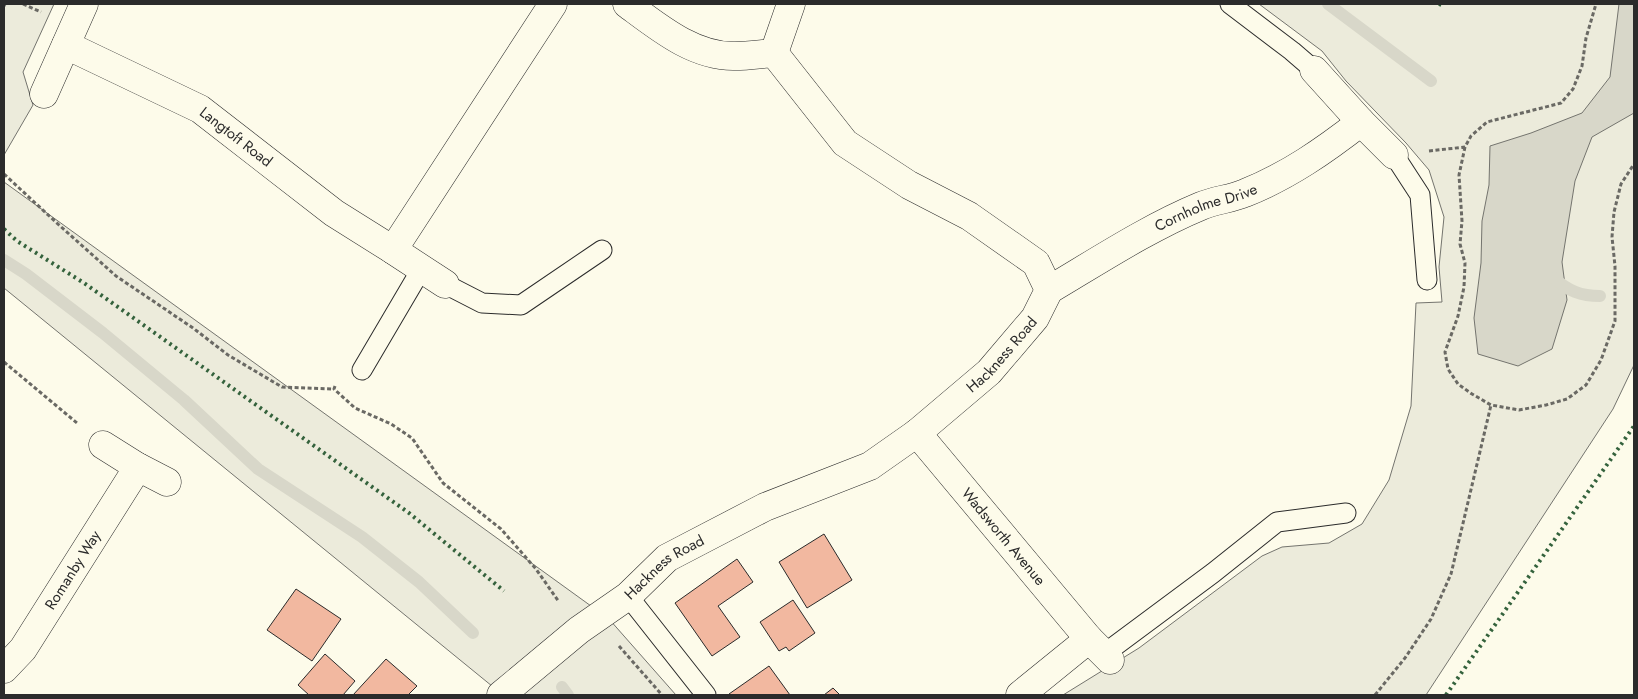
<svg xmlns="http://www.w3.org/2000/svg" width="1638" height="699" viewBox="0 0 1638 699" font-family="Jost,sans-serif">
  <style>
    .green { fill: #ecebdb; stroke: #74746e }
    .water { fill: #d8d7c9; stroke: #74746e }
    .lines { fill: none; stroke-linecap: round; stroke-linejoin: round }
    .stream { stroke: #d8d7c9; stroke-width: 12 }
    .building { fill: #f2b8a0; stroke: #2b2b2b }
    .lane-casing { stroke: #2b2b2b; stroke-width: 21 }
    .street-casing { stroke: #2b2b2b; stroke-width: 29 }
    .path { stroke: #6a6964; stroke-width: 3; stroke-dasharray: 4 2.5; stroke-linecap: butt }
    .lane { stroke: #fdfbea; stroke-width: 19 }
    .street { stroke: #fdfbea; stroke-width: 28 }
    .hedge { stroke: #34623c; stroke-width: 4; stroke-dasharray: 2.5 4; stroke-linecap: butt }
    .labels { text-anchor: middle; stroke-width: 4; stroke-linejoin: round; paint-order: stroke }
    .street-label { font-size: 15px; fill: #2b2b2b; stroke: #fdfbea }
  </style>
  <rect width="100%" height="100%" fill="#fdfbea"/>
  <path class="green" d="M4,4H54L23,72L33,105L4,155Z
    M1259,4H1634V365L1613,409L1426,695H1063L1139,648L1262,556L1282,547L1329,543L1362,524L1389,480L1411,406L1416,303L1442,302L1439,267L1444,217L1429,170L1406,143L1346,81L1322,51Z
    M4,182L609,619L676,695H503L4,288Z"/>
  <path class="water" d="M1619,4H1634V113L1592,137L1575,181L1562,262L1567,300L1552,349L1518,366L1478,354L1474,318L1481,263L1482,221L1489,185L1490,146L1531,133L1582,113L1610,77Z"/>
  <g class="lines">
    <path class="stream" d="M1328,4L1431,81
      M4,260L26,274L103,333L184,400L258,469L362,537L419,582L473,633
      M1554,278C1568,291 1581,296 1600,296
      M562,687L568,695"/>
  </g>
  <path class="building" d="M824,534L852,580L807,608L779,562Z
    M737,559L753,582L718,606L740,637L712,656L675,603Z
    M296,589L341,619L312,661L267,630Z
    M793,600L815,633L789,651L786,647L779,651L760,622Z
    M325,654L355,681L343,695H309L298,685Z
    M386,659L417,686L408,695H353Z
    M769,666L790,695H730L729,694Z
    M833,688L840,695H824Z"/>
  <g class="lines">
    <defs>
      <path id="lane" d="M1230,4L1292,51L1314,70
        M1394,155L1420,195L1427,280
        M445,284L482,303L521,305L602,250
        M362,370L422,268
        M628,596L706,695
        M1104,654L1213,573L1277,522L1346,513"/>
      <g id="street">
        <path id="s1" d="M66,45L200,109L334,213L393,250L553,4"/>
        <path d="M774,53L791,4"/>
        <path d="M1314,70L1361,122L1394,155"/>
        <path d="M44,94L84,4"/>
        <path d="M393,250L445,284"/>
        <path id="s2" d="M1049,290C1098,261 1148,228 1201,206C1215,200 1231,199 1245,193C1288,176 1325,150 1361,122"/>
        <path id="s3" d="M917,433L1089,639L1110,660"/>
        <path d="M103,445L138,467L167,482"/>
        <path id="s4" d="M4,669L23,649L138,467"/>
        <path id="s5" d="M501,695L579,630L628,596L667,558L765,507L870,466L917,433L989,372L1035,318L1049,290L1036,263L969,216L909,185L845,143L774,53C761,54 748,56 735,56C694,57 658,27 627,4"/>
        <path d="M1020,695L1089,639"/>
      </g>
    </defs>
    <use href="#lane" class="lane-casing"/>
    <use href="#street" class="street-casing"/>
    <path class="path" d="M23,4L41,12
      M4,6L5,4
      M1465,147L1459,175L1462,221L1460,244L1465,263L1464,287L1458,316L1445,352L1448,369L1458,384L1472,394L1491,405L1519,410L1546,405L1567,399L1586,385L1601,360L1615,321V266L1612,237L1614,212L1621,184L1634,164
      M1429,151L1465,147L1471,136L1487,122L1561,103L1573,89L1582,66L1586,38L1596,4
      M4,174L59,225L116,276L193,328L228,355L282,387L334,389
      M4,362L77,423
      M335,386L334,389L355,408L391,424L412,438L443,483L501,529L536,569L559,602
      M619,646L662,695
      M1375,695L1405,658L1431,619L1451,574L1491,405"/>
    <use href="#lane" class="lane"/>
    <use href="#street" class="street"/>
    <path class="hedge" d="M1439,4L1444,6
      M4,229L17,241L84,283L409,513L504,591
      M1446,695L1634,426"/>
  </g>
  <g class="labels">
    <g class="street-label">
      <text dy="5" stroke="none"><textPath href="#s1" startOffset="194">Langtoft Road</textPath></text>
      <text dy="5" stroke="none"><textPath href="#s2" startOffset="178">Cornholme Drive</textPath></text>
      <text dy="5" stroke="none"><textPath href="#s5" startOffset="612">Hackness Road</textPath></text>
      <text dy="5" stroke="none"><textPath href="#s3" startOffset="135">Wadsworth Avenue</textPath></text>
      <text dy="5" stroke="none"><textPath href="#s5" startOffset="208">Hackness Road</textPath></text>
      <text dy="5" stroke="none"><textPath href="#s4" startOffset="121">Romanby Way</textPath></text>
    </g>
  </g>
  <rect width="1638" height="699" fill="none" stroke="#2b2b2b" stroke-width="10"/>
</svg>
